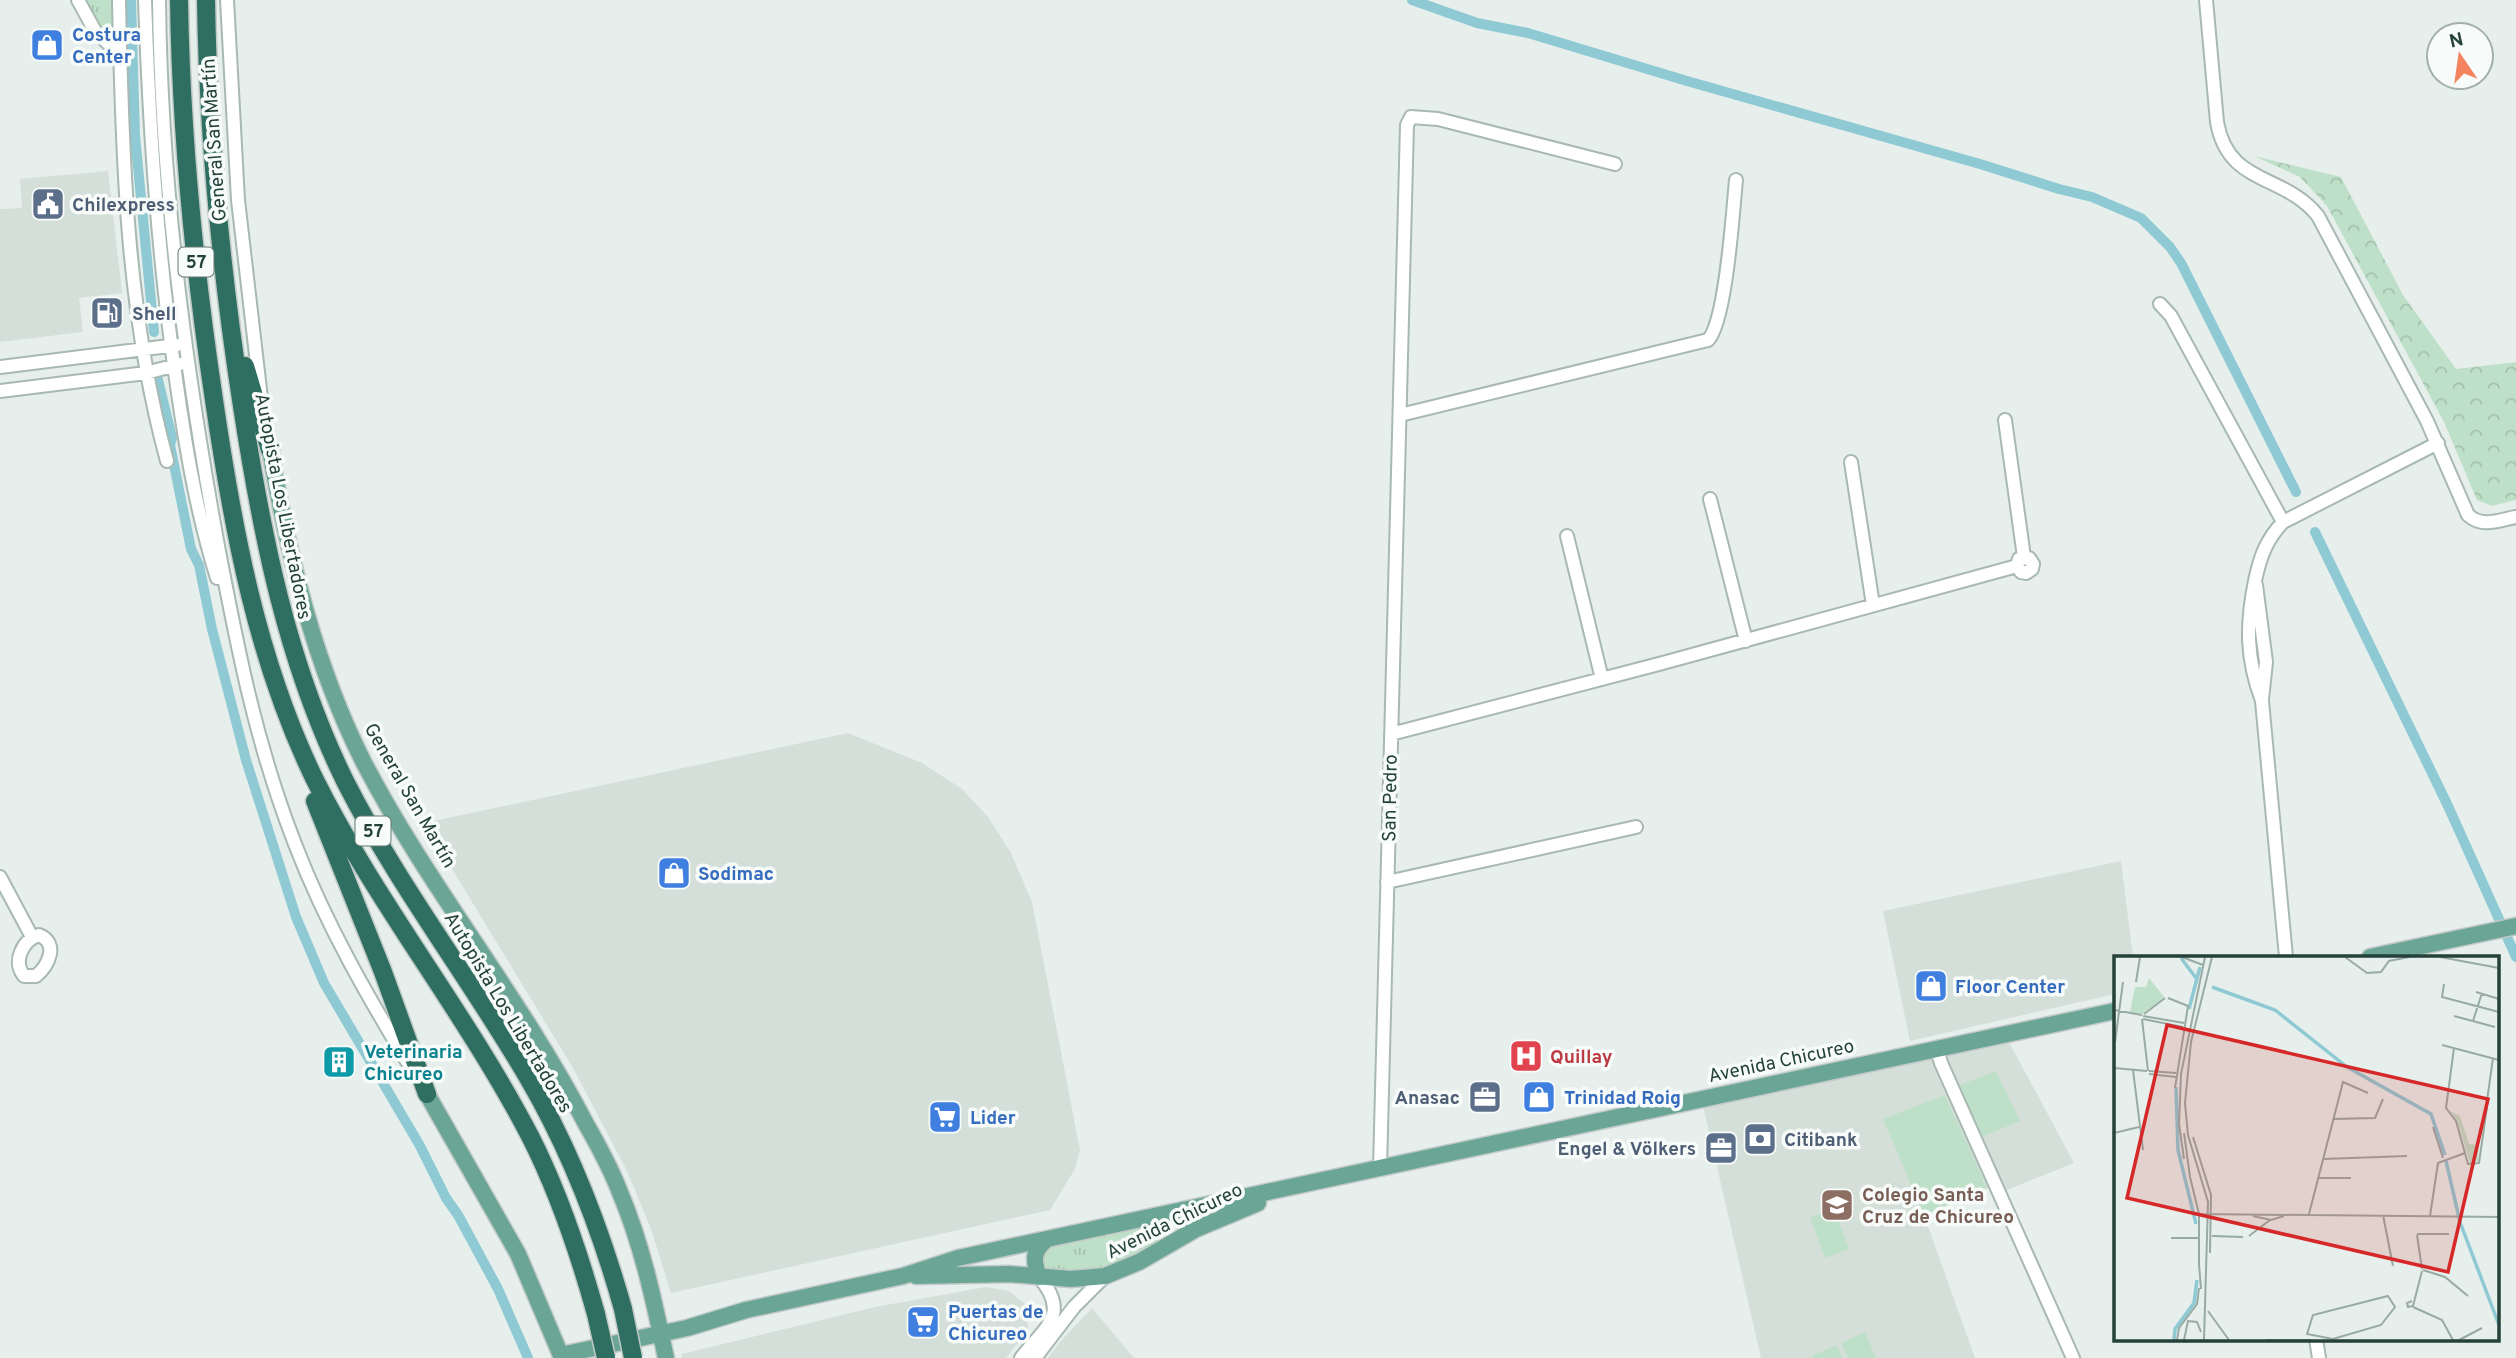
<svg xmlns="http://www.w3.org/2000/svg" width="2516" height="1358" viewBox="0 0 2516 1358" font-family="Overpass,sans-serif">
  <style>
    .built { fill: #d4dfda }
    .grass { fill: url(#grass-tufts) }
    .park { fill: url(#park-crowns) }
    .garden { fill: #bfe0c8 }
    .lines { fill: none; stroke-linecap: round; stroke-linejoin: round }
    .canal { stroke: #8ec9d4; stroke-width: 10 }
    .minor-casing { stroke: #a8b8b2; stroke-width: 16 }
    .major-casing { stroke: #c2cac8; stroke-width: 19 }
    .highway-casing { stroke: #c2cac8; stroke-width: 21 }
    .minor { stroke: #fff; stroke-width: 12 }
    .major { stroke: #6aa596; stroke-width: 16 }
    .highway { stroke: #2f6f62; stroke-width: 18 }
    .highway-bridge-casing { stroke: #c2cac8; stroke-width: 21; stroke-linecap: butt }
    .highway-bridge { stroke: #2f6f62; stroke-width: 18 }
    .labels { text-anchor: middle; stroke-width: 7; stroke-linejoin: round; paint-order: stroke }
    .shield { fill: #f7fbf9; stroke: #637a73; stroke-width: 2 }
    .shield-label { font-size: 18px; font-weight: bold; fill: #24423a }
    .shop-label { font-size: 19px; font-weight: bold; fill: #366cbe; stroke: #f7fbf9; text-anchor: start }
    .street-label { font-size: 19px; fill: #24423a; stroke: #f7fbf9 }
    .service-label { font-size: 19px; font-weight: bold; fill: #4e5e75; stroke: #f7fbf9; text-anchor: start }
    .culture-label { font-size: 19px; font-weight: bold; fill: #0d838f; stroke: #f7fbf9; text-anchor: start }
    .health-label { font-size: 19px; font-weight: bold; fill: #be3a42; stroke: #f7fbf9; text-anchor: start }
    .education-label { font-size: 19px; font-weight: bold; fill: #785e54; stroke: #f7fbf9; text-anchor: start }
    .inset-river { fill: none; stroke: #8ec9d4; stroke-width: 3.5 }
    .inset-road { fill: none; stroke: #98aaa4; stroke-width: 2 }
    .view { fill: #d62828; fill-opacity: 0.15; stroke: #d62828; stroke-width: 3.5 }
    .inset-edge { fill: none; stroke: #24423a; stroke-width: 3.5 }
  </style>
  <defs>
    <pattern id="grass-tufts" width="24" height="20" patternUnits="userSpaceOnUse" patternTransform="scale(1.75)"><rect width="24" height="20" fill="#bfe0c8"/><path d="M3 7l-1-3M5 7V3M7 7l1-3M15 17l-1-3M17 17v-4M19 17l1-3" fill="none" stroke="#a4c1ad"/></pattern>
    <pattern id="park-crowns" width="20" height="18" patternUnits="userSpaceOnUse" patternTransform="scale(1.75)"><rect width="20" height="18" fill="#bfe0c8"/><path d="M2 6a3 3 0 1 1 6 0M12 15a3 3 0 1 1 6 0" fill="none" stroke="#a4c1ad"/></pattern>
  </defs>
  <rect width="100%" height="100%" fill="#e6efeb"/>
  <path class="built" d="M108,171L122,293L79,298L83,332L0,342V209L22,208L20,179Z
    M848,733L922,763L962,789L988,817L1011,853L1032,902L1080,1150L1075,1169L1050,1210L671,1293L651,1229L627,1171L573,1068L424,823Z
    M2121,861L2133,957H2115V994L1910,1041L1883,911Z
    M2009,1042L2074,1163L1994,1195L1989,1187L1924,1215L1975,1358H1761L1703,1106Z
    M986,1287L1009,1291L1024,1303L1027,1314L1028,1330L1006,1358H682V1354L875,1307Z
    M1092,1308L1134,1358H1048L1059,1343Z"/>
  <path class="grass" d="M87,0H113V33L111,35L107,36L100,30Z
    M1153,1224C1159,1232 1161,1238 1155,1247L1102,1273L1048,1271C1040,1262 1043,1255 1049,1246Z"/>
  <path class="park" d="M2254,156L2341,177L2403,295L2456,369L2516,362V500L2492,506L2477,500L2444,422L2327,206L2300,177Z"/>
  <path class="garden" d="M1996,1071L2020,1121L1977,1139L1955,1087Z
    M1945,1095L1987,1188L1924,1215L1883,1119Z
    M1834,1209L1849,1249L1825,1258L1810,1217Z
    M1865,1332L1876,1358H1848L1841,1343Z
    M1837,1345L1842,1358H1814L1813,1355Z"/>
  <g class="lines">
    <path class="canal" d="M131,0L135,136L154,332
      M1412,0L1477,23L1528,33L1687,81L1980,164L2059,189L2092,197L2141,218L2170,247L2181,263L2296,492
      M158,380L172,438L170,445L191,549L199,565L212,629L246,760L296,917L324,983L419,1144L446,1198L458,1215L498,1289L528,1358
      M2315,532L2448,806L2516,957"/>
    <defs>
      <path id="minor" d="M78,0L95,31L120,55
        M119,0C122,153 126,312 167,461
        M145,0C149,122 157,244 174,365C184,437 195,508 217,578
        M159,0C161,184 185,365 218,546C238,651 256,744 295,844C326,925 369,999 414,1073
        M227,0L238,200L261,398
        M2206,0L2217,122C2228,186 2284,173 2318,216L2427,421L2468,515C2482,528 2499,520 2516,517
        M2160,304L2171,316L2283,522
        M0,367L177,345
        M0,391L146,373L180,364
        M1400,415L1708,340C1726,322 1733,210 1736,180
        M2005,420L2024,557
        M1851,462L1873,605
        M1710,499L1746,641
        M1567,536L1602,679
        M2256,585L2266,662L2262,699
        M1391,734L1659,664L2017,566L2019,559L2029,558L2033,564L2032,569L2026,573L2021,572L2017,566
        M0,877L32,937
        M1387,882L1636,827
        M39,935C59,943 49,965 36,976H24C12,961 23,940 39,935Z
        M2286,957L2262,701C2246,658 2246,625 2255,581C2260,557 2266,540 2283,522L2438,443
        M1937,1049L1941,1063L2073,1358
        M1380,1168L1407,125L1411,117L1438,119L1615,164
        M2316,1339L2319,1358
        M1021,1358C1045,1327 1071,1314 1039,1277
        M1035,1358L1074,1307L1105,1276"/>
      <path id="major" d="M270,450C289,558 314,664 364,763C429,888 521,998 586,1124C598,1145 610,1167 619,1190C642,1244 654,1301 666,1358
        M2370,957L2516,926
        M427,1094L518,1254L562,1358
        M916,1276L1009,1274L1071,1279L1105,1276L1139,1262L1196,1229L1258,1203
        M1039,1277C1033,1260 1032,1252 1047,1239
        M561,1355L687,1328L746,1310L903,1276L958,1258L2115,1011"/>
      <path id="highway" d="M179,0C181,134 194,267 214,400C233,530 257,661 315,780C377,904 466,1013 530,1136C559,1193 579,1253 596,1314
        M206,0C208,136 221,271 242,406C262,536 287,664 346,783C398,885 469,977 527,1076C570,1149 600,1227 623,1309
        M245,366L270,450
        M315,801L383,972L427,1094"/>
    </defs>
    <use href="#minor" class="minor-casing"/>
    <use href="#major" class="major-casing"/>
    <use href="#highway" class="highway-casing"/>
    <use href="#minor" class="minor"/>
    <use href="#major" class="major"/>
    <use href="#highway" class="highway"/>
    <defs>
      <path id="highway-bridge" d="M623,1309L633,1358
        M596,1314L606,1358"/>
    </defs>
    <use href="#highway-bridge" class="highway-bridge-casing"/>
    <use href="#highway-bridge" class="highway-bridge"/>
  </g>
  <defs>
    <symbol id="shop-square" viewBox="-11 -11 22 22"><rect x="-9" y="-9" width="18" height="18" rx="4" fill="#3f7fe0" stroke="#f7fbf9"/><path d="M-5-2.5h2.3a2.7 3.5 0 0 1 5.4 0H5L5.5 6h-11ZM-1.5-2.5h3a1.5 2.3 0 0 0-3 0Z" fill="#fff"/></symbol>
    <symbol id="civic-square" viewBox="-11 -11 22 22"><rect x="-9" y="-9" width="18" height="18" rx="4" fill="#5c6f8a" stroke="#f7fbf9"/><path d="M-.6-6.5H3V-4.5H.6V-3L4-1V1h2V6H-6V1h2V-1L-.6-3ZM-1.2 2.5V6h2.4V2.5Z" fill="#fff"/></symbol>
    <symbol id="fuel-square" viewBox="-11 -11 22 22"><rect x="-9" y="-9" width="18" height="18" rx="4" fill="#5c6f8a" stroke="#f7fbf9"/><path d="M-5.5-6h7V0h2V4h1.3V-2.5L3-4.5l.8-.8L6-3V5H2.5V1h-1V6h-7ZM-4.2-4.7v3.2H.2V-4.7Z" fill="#fff"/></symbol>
    <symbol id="hospital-square" viewBox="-11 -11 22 22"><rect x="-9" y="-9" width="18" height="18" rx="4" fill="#e0444e" stroke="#f7fbf9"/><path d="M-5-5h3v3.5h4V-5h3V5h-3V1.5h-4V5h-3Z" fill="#fff"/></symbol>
    <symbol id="building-square" viewBox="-11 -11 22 22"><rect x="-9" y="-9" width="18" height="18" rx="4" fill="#0f9aa8" stroke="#f7fbf9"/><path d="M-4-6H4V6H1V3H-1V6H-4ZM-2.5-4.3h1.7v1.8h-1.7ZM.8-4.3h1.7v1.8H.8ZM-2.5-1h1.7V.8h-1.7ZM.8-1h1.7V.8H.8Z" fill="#fff"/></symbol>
    <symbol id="office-square" viewBox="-11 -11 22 22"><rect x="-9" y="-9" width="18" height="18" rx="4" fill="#5c6f8a" stroke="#f7fbf9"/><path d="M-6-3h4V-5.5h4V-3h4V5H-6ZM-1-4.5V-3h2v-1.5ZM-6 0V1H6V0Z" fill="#fff"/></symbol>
    <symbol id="supermarket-square" viewBox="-11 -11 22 22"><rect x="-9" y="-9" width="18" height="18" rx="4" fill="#3f7fe0" stroke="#f7fbf9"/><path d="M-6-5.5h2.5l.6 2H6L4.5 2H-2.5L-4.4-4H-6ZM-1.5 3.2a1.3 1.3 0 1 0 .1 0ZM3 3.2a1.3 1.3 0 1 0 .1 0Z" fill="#fff"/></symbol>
    <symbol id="bank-square" viewBox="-11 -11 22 22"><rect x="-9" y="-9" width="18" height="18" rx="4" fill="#5c6f8a" stroke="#f7fbf9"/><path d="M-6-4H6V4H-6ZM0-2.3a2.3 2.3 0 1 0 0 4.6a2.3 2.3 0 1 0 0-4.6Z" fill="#fff"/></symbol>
    <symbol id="school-square" viewBox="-11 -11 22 22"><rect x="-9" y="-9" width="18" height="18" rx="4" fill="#8d6e63" stroke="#f7fbf9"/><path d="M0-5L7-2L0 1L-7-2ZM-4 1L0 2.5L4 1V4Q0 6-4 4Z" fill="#fff"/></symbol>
  </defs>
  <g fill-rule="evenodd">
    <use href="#shop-square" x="28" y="26" width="38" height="38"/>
    <use href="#civic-square" x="29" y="185" width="38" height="38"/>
    <use href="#fuel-square" x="88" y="294" width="38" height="38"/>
    <use href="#shop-square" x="655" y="854" width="38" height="38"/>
    <use href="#shop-square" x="1912" y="967" width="38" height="38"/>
    <use href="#hospital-square" x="1507" y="1037" width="38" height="38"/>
    <use href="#building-square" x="320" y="1043" width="38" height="38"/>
    <use href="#office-square" x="1466" y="1078" width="38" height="38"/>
    <use href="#shop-square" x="1520" y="1078" width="38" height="38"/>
    <use href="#supermarket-square" x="926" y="1098" width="38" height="38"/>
    <use href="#bank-square" x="1741" y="1120" width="38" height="38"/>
    <use href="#office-square" x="1702" y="1129" width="38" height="38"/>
    <use href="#school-square" x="1818" y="1186" width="38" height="38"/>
    <use href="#supermarket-square" x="904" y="1303" width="38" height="38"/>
  </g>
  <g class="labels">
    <g class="shield">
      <rect x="178.5" y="247.5" width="35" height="29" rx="5"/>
      <rect x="355.5" y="816.5" width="35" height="29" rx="5"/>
    </g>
    <g class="shield-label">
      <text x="196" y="268">57</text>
      <text x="373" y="837">57</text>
    </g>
    <g class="shop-label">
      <text x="72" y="41">Costura<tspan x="72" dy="22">Center</tspan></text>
      <text x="698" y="880">Sodimac</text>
      <text x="1955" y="993">Floor Center</text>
      <text x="1564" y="1104">Trinidad Roig</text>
      <text x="970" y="1124">Lider</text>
      <text x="948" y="1318">Puertas de<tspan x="948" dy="22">Chicureo</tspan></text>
    </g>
    <g class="street-label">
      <text transform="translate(213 140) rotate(-94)" y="7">General San Martín</text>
      <text transform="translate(284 506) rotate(79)" y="7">Autopista Los Libertadores</text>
      <text transform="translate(411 795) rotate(60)" y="7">General San Martín</text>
      <text transform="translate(1389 798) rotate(-89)" y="7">San Pedro</text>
      <text transform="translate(509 1012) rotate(59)" y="7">Autopista Los Libertadores</text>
      <text transform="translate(1781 1060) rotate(-12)" y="7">Avenida Chicureo</text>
      <text transform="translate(1174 1220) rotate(-26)" y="7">Avenida Chicureo</text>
    </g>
    <g class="service-label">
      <text x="72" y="211">Chilexpress</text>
      <text x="132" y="320">Shell</text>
      <text x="1460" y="1104" text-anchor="end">Anasac</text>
      <text x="1784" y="1146">Citibank</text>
      <text x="1696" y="1155" text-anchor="end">Engel &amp; Völkers</text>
    </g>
    <g class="culture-label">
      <text x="364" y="1058">Veterinaria<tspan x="364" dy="22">Chicureo</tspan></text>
    </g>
    <g class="health-label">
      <text x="1550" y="1063">Quillay</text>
    </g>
    <g class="education-label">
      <text x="1862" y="1201">Colegio Santa<tspan x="1862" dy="22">Cruz de Chicureo</tspan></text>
    </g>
  </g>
  <g transform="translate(2114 956)">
    <rect width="385" height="385" fill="#e6efeb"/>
    <path d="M336,155L346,160L355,188L365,189L364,205L356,207L343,164Z" fill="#bfe0c8"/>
    <path d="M35,22L50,41L28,58L16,56L21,31H32Z" fill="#bfe0c8"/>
    <path class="inset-river" d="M67,2L82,22M98,31L161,54L233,111L317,158L331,199M75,53L86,11M62,131L64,194L82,268M332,205L346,266L385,369M60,384L61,373L80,347L83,324"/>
    <path class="inset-road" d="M68,1L89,9M231,1L253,17L267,16L275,5L295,1M326,1L385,12M22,26L26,1M330,28L328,41L385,56M362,36L385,43M54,42L74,50L61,132M0,54L28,59M30,58L51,42M29,60L70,67M340,60L381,71M28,63L34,115M29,63L69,71M359,65L368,37M1,86L9,26M328,89L385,104M340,92L332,152L342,165L354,208L365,207L373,151M0,112L33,115M19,114L29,194M35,115L62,117M35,118L62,121M372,152L379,102M219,163L261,162L269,143M319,171L329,202M0,177L25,171M70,177L76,221M79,181L97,239L96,297M70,203L65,168L67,118L91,1M209,203L293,200M76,221L85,258V308M204,222H237M85,258L385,261M195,258L229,126L254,137M269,259L279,310M139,260L157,264L170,260M316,260L324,207L351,197M303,278H335M303,279L308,313M98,280L129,281M135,280L156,264M57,282H86M85,308L87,333M309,314L331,321L354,340M274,340L281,351L267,369L219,383L193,378L199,359ZM298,345L293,347L294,351L299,350L308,315M299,351L328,364L339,384M94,355L115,384M63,384L65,372L83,348L85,332M70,384L74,365L83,366L87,376M90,384L94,246L74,179L71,147L77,86L98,1M152,384H197M345,384L368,372"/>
    <path class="view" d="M53,69L374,143L334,316L13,242Z"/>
    <rect width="385" height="385" class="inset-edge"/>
  </g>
  <g transform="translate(2460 56) rotate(347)"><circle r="33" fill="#f7fbf9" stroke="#a3b1ad" stroke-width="2"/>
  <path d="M0-5L12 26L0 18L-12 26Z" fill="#f4845f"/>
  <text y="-10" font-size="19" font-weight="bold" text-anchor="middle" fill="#24423a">N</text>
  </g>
</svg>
